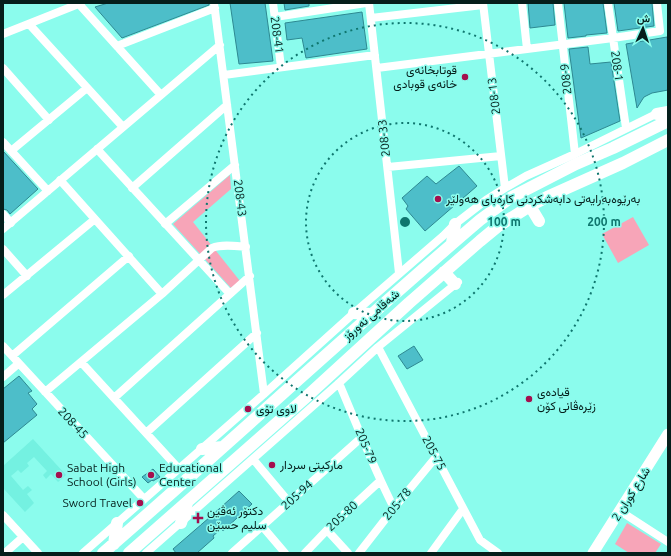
<svg xmlns="http://www.w3.org/2000/svg" width="671" height="556" viewBox="0 0 671 556" font-family="Ubuntu,Vazirmatn,sans-serif">
  <style>
    .built { fill: #74f1e1 }
    .green { fill: #f7a5b8 }
    .building { fill: #4dbec9; stroke: #2e8992 }
    .lines { fill: none; stroke-linecap: round; stroke-linejoin: round }
    .street { stroke: #fff; stroke-width: 8 }
    .secondary { stroke: #fff; stroke-width: 11 }
    .primary { stroke: #fff; stroke-width: 12 }
    .ring { fill: none; stroke: #0f766e; stroke-width: 2; stroke-dasharray: 2 4 }
    .poi-dot { fill: #a40f4e; stroke: #8bfced; stroke-width: 1.5 }
    .labels { text-anchor: middle; stroke-width: 3; stroke-linejoin: round; paint-order: stroke }
    .street-label { font-size: 12px; fill: #051e1b; stroke: #8bfced }
    .poi-label { font-size: 12px; fill: #051e1b; stroke: #8bfced; text-anchor: start }
    .centre { fill: #0f766e; stroke: #8bfced; stroke-width: 2 }
    .ring-label { font-size: 12px; text-anchor: middle; font-weight: bold; fill: #0f766e; stroke: #8bfced; stroke-width: 3; stroke-linejoin: round; paint-order: stroke }
  </style>
  <rect width="100%" height="100%" fill="#8bfced"/>
  <path class="built" d="M33,439L66,475L58,482L51,474L46,479L43,475L47,471L34,457L27,463L29,466L21,473L18,470L11,476L23,490L28,486L32,490L27,494L34,503L25,512L3,488V466Z"/>
  <path class="green" d="M230,175L231,189L193,222L240,281L231,288L173,224Z
    M633,217L649,245L618,263L602,234Z
    M627,523L661,544L655,553H629L615,544Z"/>
  <path class="building" d="M108,3H209V5L122,38L95,7Z
    M230,3H265L273,61L239,64Z
    M284,3H309V6L285,10Z
    M528,3H553L555,25L530,28Z
    M564,3H603L607,33L586,35V36L568,38Z
    M614,3H652L654,26L618,31Z
    M362,12L367,49L306,58L302,38L287,40L285,23Z
    M667,37L668,44V90L652,93L644,97L642,100L637,108L626,44Z
    M588,47L590,64L611,62L620,121L581,138L569,49Z
    M3,151L38,189L10,214L7,210L3,209Z
    M459,166L477,186L425,231L406,209L408,206L402,198L427,176L436,184Z
    M414,346L423,360L407,369L398,356Z
    M19,376L32,391L28,393L37,404L32,409L37,415L3,443V389Z
    M153,469L160,477L153,481L152,480L148,483L142,477Z
    M239,491L252,504L223,531L221,529L213,536L214,538L197,553H176L173,549L210,517Z"/>
  <g class="lines">
    <path class="street" d="M78,3L161,95
      M214,3L264,394
      M273,3L281,67
      M369,3L399,273
      M483,3L505,188
      M522,3L527,49
      M558,3L575,154
      M608,3L626,128
      M275,17L366,3
      M371,18L483,5
      M29,24L123,127
      M3,34L81,3
      M117,46L215,8
      M3,68L49,120
      M377,68L613,38L660,31L657,3
      M224,75L375,55
      M3,142L48,191
      M97,149L230,294
      M11,151L87,88
      M388,167L501,156
      M60,180L162,294
      M132,188L227,105
      M3,214L11,223
      M165,224L235,165
      M3,229L220,45
      M3,249L27,276
      M3,295L95,219
      M3,346L144,499
      M378,347L480,540L498,553
      M12,356L129,256
      M81,362L179,469
      M3,377L18,364
      M339,383C357,425 373,467 394,508
      M45,392L162,294L212,248C222,244 235,246 246,247
      M114,398L250,276
      M146,433L257,333
      M253,459L289,502
      M620,511L668,542
      M3,515L38,553
      M262,526L285,553
      M327,530L348,553
      M5,553L23,537
      M83,553L264,394L354,313L443,236L455,224L486,200L505,188L526,176L575,154L660,112
      M146,553L339,383L378,347L458,282
      M232,553L362,437
      M305,553L327,530L380,481
      M359,553L394,508L436,457
      M431,553L463,509"/>
    <path class="secondary" d="M593,553L668,434"/>
    <path class="primary" d="M657,114L668,112
      M530,206L539,221
      M452,243L455,224
      M444,272L455,284
      M354,313L371,314
      M202,449L223,447
      M181,523L187,503
      M114,544L117,523
      M103,553C230,443 352,329 480,220L510,198L576,164L613,148L668,121
      M129,553L304,399L409,303L480,241L497,227L530,206L547,197L623,163L668,140"/>
  </g>
  <g class="ring">
    <circle cx="405" cy="222" r="99"/>
    <circle cx="405" cy="222" r="199"/>
  </g>
  <g class="poi-dot">
    <circle cx="465" cy="77" r="4"/>
    <circle cx="438" cy="199" r="4"/>
    <circle cx="529" cy="399" r="4"/>
    <circle cx="248" cy="409" r="4"/>
    <circle cx="272" cy="465" r="4"/>
    <circle cx="59" cy="475" r="4"/>
    <circle cx="151" cy="475" r="4"/>
    <circle cx="140" cy="503" r="4"/>
    <path d="M196 512h4v4h4v4h-4v4h-4v-4h-4v-4h4z"/>
  </g>
  <g class="labels">
    <g class="street-label">
      <text transform="translate(277 35) rotate(82)" y="4">208-41</text>
      <text transform="translate(617 66) rotate(82)" y="4">208-1</text>
      <text transform="translate(566 79) rotate(-96)" y="4">208-9</text>
      <text transform="translate(494 96) rotate(-97)" y="4">208-13</text>
      <text transform="translate(384 138) rotate(-96)" y="4">208-33</text>
      <text transform="translate(240 198) rotate(83)" y="4">208-43</text>
      <text transform="translate(371 315) rotate(-41)" y="4">شەقامی نەورۆز</text>
      <text transform="translate(73 423) rotate(47)" y="4">208-45</text>
      <text transform="translate(366 446) rotate(67)" y="4">205-79</text>
      <text transform="translate(434 453) rotate(62)" y="4">205-75</text>
      <text transform="translate(631 494) rotate(-58)" y="4">شارع كوران 2</text>
      <text transform="translate(297 495) rotate(-42)" y="4">205-94</text>
      <text transform="translate(397 504) rotate(-51)" y="4">205-78</text>
      <text transform="translate(342 516) rotate(-43)" y="4">205-80</text>
    </g>
    <g class="poi-label">
      <text x="457" y="74" text-anchor="end">قوتابخانەی<tspan x="457" dy="14">خانەی قوبادی</tspan></text>
      <text x="446" y="203">بەرێوەبەرایەتی دابەشکردنی کارەبای هەولێر</text>
      <text x="537" y="396">قیادەی<tspan x="537" dy="14">زێرەڤانی کۆن</tspan></text>
      <text x="256" y="413">لاوی تۆی</text>
      <text x="280" y="469">ماركيتى سردار</text>
      <text x="67" y="472">Sabat High<tspan x="67" dy="14">School (Girls)</tspan></text>
      <text x="159" y="472">Educational<tspan x="159" dy="14">Center</tspan></text>
      <text x="132" y="507" text-anchor="end">Sword Travel</text>
      <text x="207" y="515">دکتۆر ئەڤین<tspan x="207" dy="14">سلیم حسێن</tspan></text>
    </g>
  </g>
  <circle cx="405" cy="222" r="6" class="centre"/>
  <g class="ring-label">
    <text x="504" y="226">100 m</text>
    <text x="604" y="226">200 m</text>
  </g>
  <rect width="671" height="556" fill="none" stroke="#051e1b" stroke-width="8"/>
  <g transform="translate(643 28) rotate(3)" stroke="#8bfced" stroke-width="3" paint-order="stroke">
  <path d="M0-3L7 15L0 10L-7 15Z" fill="#051e1b"/>
  <text y="-6" font-size="11" font-weight="bold" text-anchor="middle" fill="#051e1b">ش</text>
  </g>
</svg>
